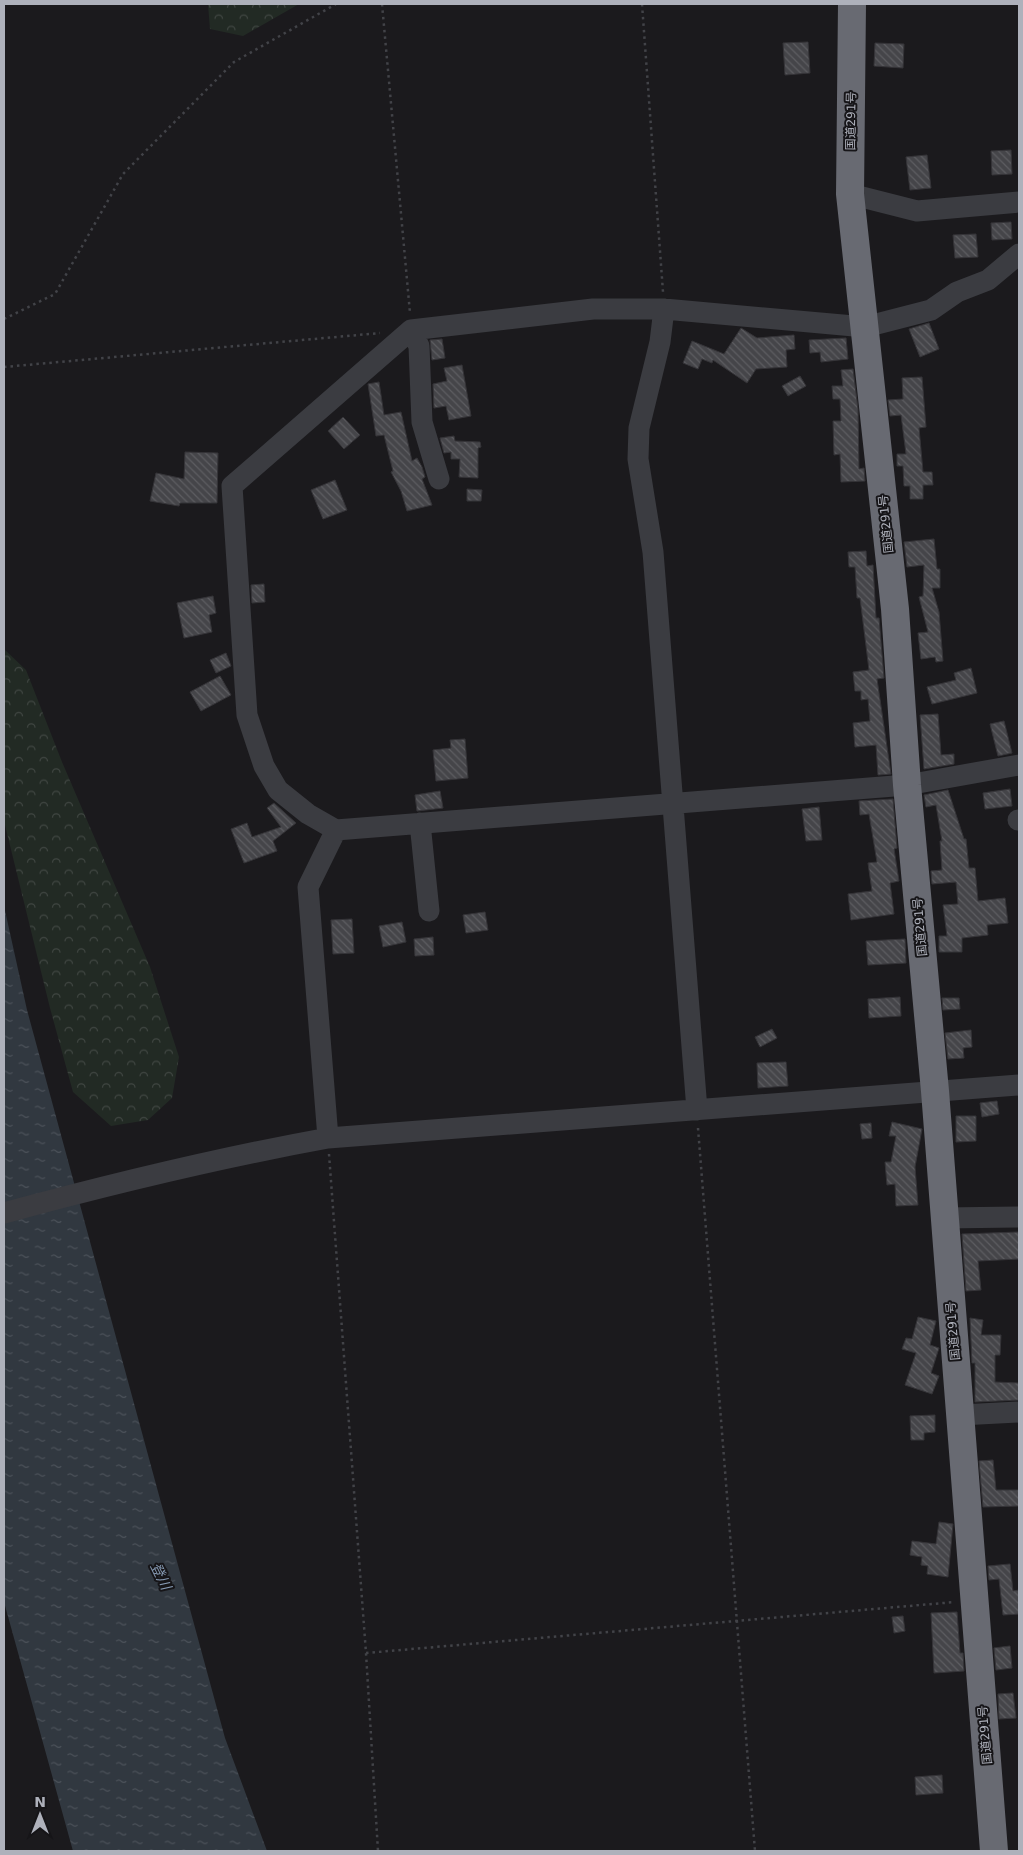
<svg xmlns="http://www.w3.org/2000/svg" width="1023" height="1855" viewBox="0 0 1023 1855" font-family="'DejaVu Sans','Noto Sans JP',sans-serif">
  <style>
    .forest { fill: url(#forest-crowns) }
    .water { fill: url(#water-ripples) }
    .building { fill: url(#building-back-hatch); stroke: #353438 }
    .lines { fill: none; stroke-linecap: round; stroke-linejoin: round }
    .path { stroke: #424348; stroke-width: 2.5; stroke-dasharray: 2.5 4; stroke-linecap: butt }
    .minor { stroke: #3b3c41; stroke-width: 21 }
    .highway { stroke: #686a72; stroke-width: 28 }
    .labels { text-anchor: middle; stroke-width: 4; stroke-linejoin: round; paint-order: stroke }
    .street-label { font-size: 12px; fill: #aeb1bb; stroke: #161518 }
    .water-label { font-size: 14px; font-style: italic; fill: #879bb4; stroke: #161518 }
  </style>
  <defs>
    <pattern id="forest-crowns" width="20" height="18" patternUnits="userSpaceOnUse" patternTransform="scale(1.25)"><rect width="20" height="18" fill="#222a24"/><path d="M2 6a3 3 0 1 1 6 0M12 15a3 3 0 1 1 6 0" fill="none" stroke="#404642"/></pattern>
    <pattern id="water-ripples" width="26" height="14" patternUnits="userSpaceOnUse" patternTransform="scale(1.25)"><rect width="26" height="14" fill="#313840"/><path d="M2 4q2-2 4 0t4 0M15 11q2-2 4 0t4 0" fill="none" stroke="#4c525a"/></pattern>
    <pattern id="building-back-hatch" width="6" height="6" patternUnits="userSpaceOnUse" patternTransform="scale(1.25)"><rect width="6" height="6" fill="#454549"/><path d="M-1 5l2 2M0 0l6 6M5-1l2 2" fill="none" stroke="#5d5d61"/></pattern>
  </defs>
  <rect width="100%" height="100%" fill="#1b1a1d"/>
  <path class="forest" d="M208,4H299L243,36L210,29Z
    M4,649L26,670L62,762L150,967L179,1057L172,1098L148,1120L111,1126L73,1092L50,1008L4,821Z"/>
  <path class="water" d="M4,906L27,1010L225,1738L267,1851H73L4,1602Z"/>
  <path class="building" d="M808,42L810,73L785,75L783,43Z
    M875,43L904,44L903,68L874,66Z
    M1011,150L1012,174L992,175L991,151Z
    M927,155L931,188L910,190L906,157Z
    M1011,222L1012,239L992,240L991,223Z
    M976,234L978,257L955,258L953,235Z
    M929,323L939,349L920,357L909,329Z
    M741,328L757,338L794,335L795,349L786,350L787,367L756,369L747,383L713,360L712,363L702,359L698,369L683,363L692,341L724,354Z
    M846,338L848,359L821,362L820,352L810,353L809,340Z
    M442,339L445,358L432,360L430,340Z
    M462,365L471,416L449,420L446,406L434,408L433,384L447,381L444,368Z
    M853,369L858,409L859,469L864,468L865,481L841,482L840,454L834,455L833,421H841L840,399H833L832,386H843L841,370Z
    M800,376L806,386L788,396L782,386Z
    M922,377L926,427L919,428L923,472H932L933,485H923V499H910V486H904L903,466H897V454H906L901,415L890,416L888,400L903,399L902,378Z
    M379,382L384,415L401,412L412,461L417,458L422,467L425,477L422,479L432,505L407,511L401,491L391,472L393,471L384,435L376,436L368,384Z
    M343,417L360,435L344,449L328,431Z
    M454,436L455,441L480,442L481,447L478,448V478L459,477L460,459H451V452L444,453L440,438Z
    M185,452L218,453L217,503H180L179,506L150,501L156,473L184,479Z
    M335,480L347,510L323,519L311,490Z
    M467,489L482,490L481,501H467Z
    M934,539L937,569H940V588H932L939,612L943,661L936,662L935,657L921,659L918,633L928,632L919,597L923,596L924,565L907,567L904,542Z
    M866,551L867,566L873,565L876,618H879L884,678L877,679L891,774L878,775L876,745L855,747L853,723L870,721L868,699L861,700V691H855L853,672L869,670L860,598H857L855,567H849L848,552Z
    M264,584L265,602L252,603L251,585Z
    M213,596L216,613L209,615L212,632L184,638L177,603Z
    M226,653L231,666L216,673L210,660Z
    M971,668L977,693L932,704L927,687L956,680L954,673Z
    M220,676L231,695L201,711L190,692Z
    M938,714L941,755L954,754V764L924,769L920,715Z
    M1004,721L1012,753L998,756L990,724Z
    M465,739L468,778L436,781L433,750L451,748L450,740Z
    M1010,789L1012,806L985,809L983,793Z
    M948,790L964,839H966L969,868H975L978,901L1005,898L1008,923L987,925L988,935L962,938V952H939V936H947L943,905L958,904L956,882L932,884L931,871L942,870L940,841H942L936,805L926,807L924,795Z
    M440,791L443,808L417,811L415,795Z
    M893,799L897,848L894,849L899,881L890,883L894,914L851,920L848,894L872,891L868,863L877,862L869,814L860,815L859,801Z
    M274,803L296,823L273,841L277,851L244,863L231,829L247,823L252,837L281,827L267,808Z
    M819,807L822,840L806,841L802,809Z
    M485,912L488,930L466,933L463,915Z
    M352,919L354,953L333,954L331,920Z
    M402,922L406,942L383,947L379,926Z
    M433,937L434,955L415,956L414,939Z
    M905,939L906,963L868,965L866,941Z
    M900,997L901,1016L869,1018L868,999Z
    M942,998H959L960,1009L943,1010Z
    M772,1029L777,1038L760,1047L755,1037Z
    M971,1030L972,1047L963,1048L964,1058L948,1059L945,1033Z
    M786,1062L788,1086L758,1088L757,1063Z
    M997,1101L999,1114L982,1117L980,1103Z
    M956,1116H976V1141L956,1142Z
    M892,1122L922,1129L915,1167L918,1205L896,1206L895,1184L887,1185L885,1162H891L896,1136H889Z
    M871,1123L872,1138L862,1139L860,1124Z
    M1019,1232V1259L978,1261L981,1290L966,1291L962,1234Z
    M918,1317L936,1321L930,1345L939,1348L931,1373L939,1376L932,1394L905,1385L916,1353L902,1349L906,1338L912,1339Z
    M970,1318L983,1320L981,1335H1001L1000,1355H995V1382L1019,1383V1400L975,1402V1363H972Z
    M935,1415V1432L924,1433V1440H911L910,1416Z
    M993,1460L996,1490H1019V1506L983,1507L979,1461Z
    M939,1522L953,1524L948,1577L927,1574L928,1566L921,1565L922,1557L910,1555L912,1541L936,1544Z
    M1010,1564L1013,1591L1019,1590V1614L1003,1615L999,1579L989,1580L988,1566Z
    M957,1612L960,1653H963L964,1671L934,1673L931,1613Z
    M903,1616L905,1631L894,1633L892,1617Z
    M1010,1646L1012,1668L996,1670L994,1648Z
    M1013,1693L1016,1718L999,1719L998,1694Z
    M942,1775L943,1793L916,1795L915,1777Z"/>
  <g class="lines">
    <path class="path" d="M382,4L410,313
      M642,4L663,292
      M4,319L55,294L123,174L234,62L336,4
      M4,367L380,333
      M698,1128L755,1851
      M329,1154L366,1653L378,1851
      M366,1653L955,1602"/>
    <path class="minor" d="M850,194L917,211L1019,202
      M1019,254L988,280L957,292L931,310L865,327L664,309H593L411,330L232,486L247,715L264,766L278,790L308,814L336,830L907,785L1019,765
      M664,309L660,342L639,428L638,459L653,552L697,1110
      M411,330L419,346L422,422L439,479
      M1018,820H1019
      M420,823L429,911
      M328,1138L308,887L336,830
      M4,1213C111,1184 218,1158 328,1138L1019,1085
      M943,1218L1019,1217
      M960,1415L1019,1412"/>
    <path class="highway" d="M852,4L850,194L895,609L907,785L935,1091L994,1851"/>
  </g>
  <g class="labels">
    <g class="street-label">
      <text transform="translate(851 121) rotate(-89)" y="4">国道291号</text>
      <text transform="translate(886 524) rotate(-96)" y="4">国道291号</text>
      <text transform="translate(920 927) rotate(-95)" y="4">国道291号</text>
      <text transform="translate(953 1331) rotate(-95)" y="4">国道291号</text>
      <text transform="translate(985 1735) rotate(-95)" y="4">国道291号</text>
    </g>
    <g class="water-label">
      <text transform="translate(161 1576) rotate(64)" y="5">登川</text>
    </g>
  </g>
  <rect width="1023" height="1855" fill="none" stroke="#aeb1bb" stroke-width="10"/>
  <g transform="translate(40 1815)" stroke="#161518" stroke-width="4" paint-order="stroke">
  <path d="M0-4L9 19L0 12L-9 19Z" fill="#aeb1bb"/>
  <text y="-8" font-size="14" font-weight="bold" text-anchor="middle" fill="#aeb1bb">N</text>
  </g>
</svg>
